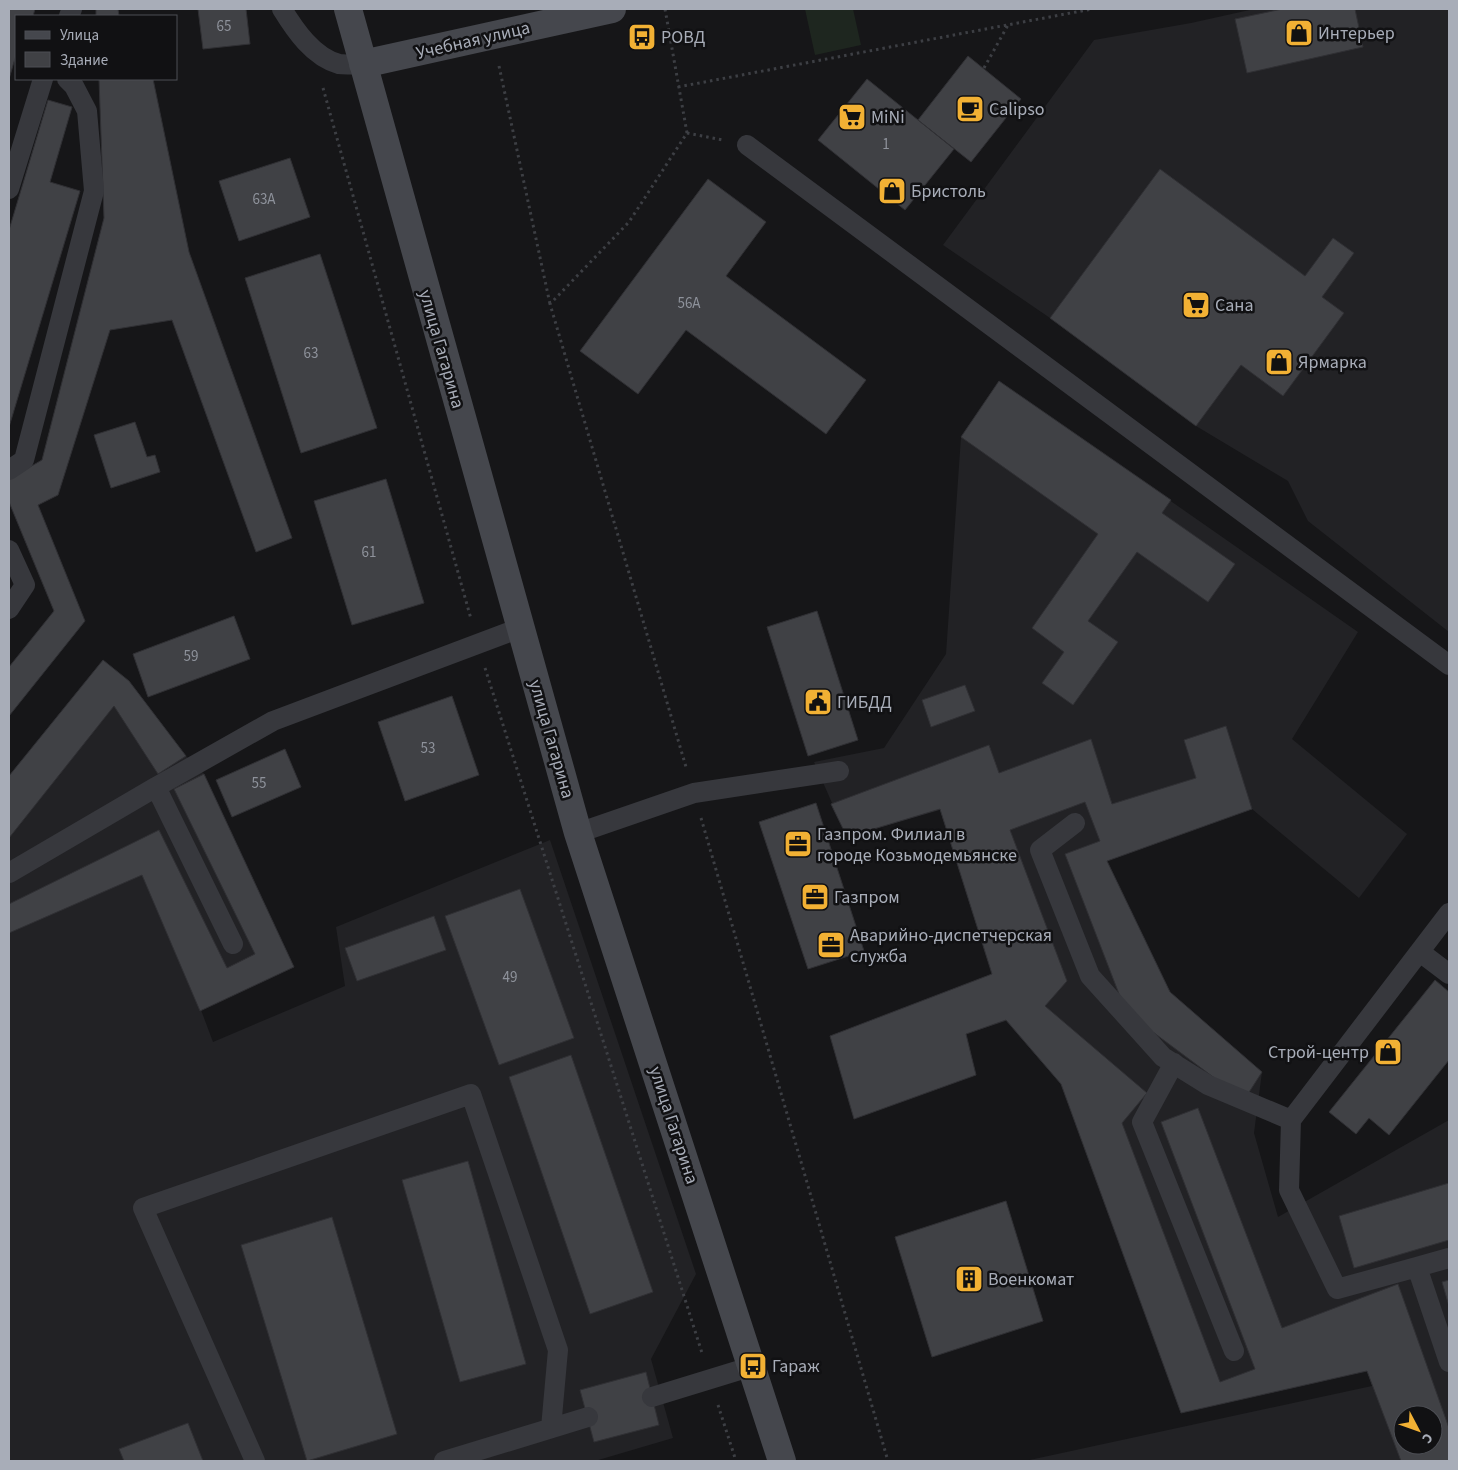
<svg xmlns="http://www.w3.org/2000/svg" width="1458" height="1470" viewBox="0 0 1458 1470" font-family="'Source Sans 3',sans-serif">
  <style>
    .built { fill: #222225; fill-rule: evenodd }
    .green { fill: #1e261f }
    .building { fill: #404145; stroke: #303034; fill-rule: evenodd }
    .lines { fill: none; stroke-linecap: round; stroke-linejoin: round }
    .path { stroke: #3d3f44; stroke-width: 3; stroke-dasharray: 2.5 4; stroke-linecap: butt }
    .lane { stroke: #37383d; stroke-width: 20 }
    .secondary { stroke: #45474d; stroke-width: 28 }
    .labels { text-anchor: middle; stroke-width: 5; stroke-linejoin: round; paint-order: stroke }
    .number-label { font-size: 15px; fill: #8e929b }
    .poi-label { font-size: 18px; fill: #a8adb8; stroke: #111113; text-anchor: start }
    .street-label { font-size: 18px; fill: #a8adb8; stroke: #111113 }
  </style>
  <rect width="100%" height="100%" fill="#161618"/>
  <path class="built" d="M1254,9H1449V632L1308,521L1288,481L1196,426L1050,318L943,245L1094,40L1191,23Z
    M999,381L1358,632L1292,739L1407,834L1359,898L1252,809L1107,861L1170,992L1262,1072L1254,1133L1278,1217L1449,1120V1461H1025L1372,1386L1367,1371L1181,1413L1061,1084L1006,1021L966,1034L976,1075L854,1119L830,1036L992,974L940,810L847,837L814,762L884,748L946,654L961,437ZM1403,1415H1433V1445H1403Z
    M103,660L129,681L186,756L204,774L294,967L201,1010L213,1042L345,986L336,927L550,840L696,1274L651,1359L673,1438L595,1461H9V776Z"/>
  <path class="green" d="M805,9H853L861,45L815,55Z"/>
  <path class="building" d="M9,9H35L33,16H16V55L9,79Z
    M96,9H118L119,16H96Z
    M198,9H246L250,44L203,49Z
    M1282,9H1355L1363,47L1247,73L1235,19Z
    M968,56L1021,99L971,162L918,120Z
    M99,79H153L189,252L292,538L256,552L172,320L110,330L58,495L38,505L85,621L9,716V667L54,611L9,502V479L42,460L104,218Z
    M867,79L954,149L905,210L818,140Z
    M48,100L72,107L50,182L80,191L9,427V230Z
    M290,158L310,217L239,241L219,181Z
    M1160,169L1305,276L1333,238L1354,253L1322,297L1344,313L1283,396L1241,365L1196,426L1050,318Z
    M708,179L766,222L726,276L866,380L826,434L686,330L638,394L580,351Z
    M320,254L377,428L301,453L245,278Z
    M999,381L1171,500L1162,513L1235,564L1208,602L1137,552L1088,621L1118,642L1073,705L1042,683L1064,652L1032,628L1098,534L961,437Z
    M135,422L147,457L155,455L160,472L111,488L94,435Z
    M386,479L424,603L352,625L314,501Z
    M817,611L858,740L808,756L767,627Z
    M234,616L250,659L148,697L133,654Z
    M103,660L129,681L186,756L158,774L114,706L9,838V776Z
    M965,685L975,711L931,727L922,700Z
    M452,696L479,775L405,801L378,722Z
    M1226,726L1252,809L1107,861L1170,992L1262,1072L1244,1100L1126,1012L1065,854L1100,841L1085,802L1010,830L1067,981L1045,1006L1147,1093L1122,1123L1220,1382L1255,1369L1161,1122L1198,1108L1282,1328L1398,1284L1449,1428V1461H1401L1367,1371L1181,1413L1061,1084L1006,1020L966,1034L976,1075L854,1119L830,1036L992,974L940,809L847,837L831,804L989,745L999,773L1091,739L1112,804L1196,778L1184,740ZM1403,1415H1433V1445H1403Z
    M285,749L301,787L232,817L216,780Z
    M204,774L294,967L200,1011L142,875L9,933V904L159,830L227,968L255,954L174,789Z
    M816,803L864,951L808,969L759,822Z
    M520,889L574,1038L499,1065L445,916Z
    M434,916L446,950L357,981L345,948Z
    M1435,980L1449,992V1060L1389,1135L1369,1118L1356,1134L1329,1112Z
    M571,1055L653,1292L590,1314L509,1077Z
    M468,1161L526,1364L460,1382L402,1180Z
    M1449,1183V1240L1354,1268L1339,1216Z
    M1006,1201L1043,1321L932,1357L895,1237Z
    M332,1217L397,1434L307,1461L241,1245Z
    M1449,1280V1306L1442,1282Z
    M646,1372L659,1425L594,1442L580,1390Z
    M188,1423L203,1461H124L119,1449Z"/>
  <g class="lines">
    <path class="path" d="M665,9L687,133L629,222L550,304L686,767
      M499,66L550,304
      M984,68L1008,25
      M678,87L1092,9
      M323,88L471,619
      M687,133L723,140
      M485,668L702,1353
      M701,818L888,1461
      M718,1405L736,1461"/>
    <path class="lane" d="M282,9C295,30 313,57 339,64C346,65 356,64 363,64
      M69,16L72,9
      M747,145L1449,665
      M9,189L43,79
      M9,470L24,460L94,191L87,111L74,86L67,79
      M9,550L25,585L9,609
      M156,787L273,721L520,628
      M1075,823L1040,850L1090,976L1163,1057L1208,1085L1291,1120
      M578,833L694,793L839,771
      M9,873L156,787L233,944
      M1449,913L1291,1120L1289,1190L1337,1289L1417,1267L1449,1362
      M1420,952L1449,974
      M1174,1063L1142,1122L1234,1351
      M1417,1267L1449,1258
      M652,1397L753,1366
      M255,1461L143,1208L471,1094L558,1350L551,1428
      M444,1461L588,1417"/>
    <path class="secondary" d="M348,9L578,833L782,1461
      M363,64L612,9"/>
  </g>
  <defs>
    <symbol id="shop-square" viewBox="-11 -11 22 22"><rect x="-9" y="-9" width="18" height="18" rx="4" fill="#f2b134" stroke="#111113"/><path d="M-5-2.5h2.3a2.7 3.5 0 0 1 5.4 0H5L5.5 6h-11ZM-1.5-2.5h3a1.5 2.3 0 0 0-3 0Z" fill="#111"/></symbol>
    <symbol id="bus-square" viewBox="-11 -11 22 22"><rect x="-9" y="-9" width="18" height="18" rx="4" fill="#f2b134" stroke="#111113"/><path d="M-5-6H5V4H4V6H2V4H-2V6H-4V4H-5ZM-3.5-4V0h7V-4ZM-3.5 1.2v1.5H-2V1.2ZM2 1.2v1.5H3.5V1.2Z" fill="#111"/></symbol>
    <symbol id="cafe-square" viewBox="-11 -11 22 22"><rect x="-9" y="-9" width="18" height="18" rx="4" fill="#f2b134" stroke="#111113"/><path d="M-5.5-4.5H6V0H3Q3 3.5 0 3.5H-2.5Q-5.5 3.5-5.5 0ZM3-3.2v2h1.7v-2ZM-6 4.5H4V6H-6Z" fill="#111"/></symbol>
    <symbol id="supermarket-square" viewBox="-11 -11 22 22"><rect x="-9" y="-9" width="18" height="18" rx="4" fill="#f2b134" stroke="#111113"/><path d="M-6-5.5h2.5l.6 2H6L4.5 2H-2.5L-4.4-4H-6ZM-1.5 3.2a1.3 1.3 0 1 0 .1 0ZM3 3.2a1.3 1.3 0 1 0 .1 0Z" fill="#111"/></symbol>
    <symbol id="civic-square" viewBox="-11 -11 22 22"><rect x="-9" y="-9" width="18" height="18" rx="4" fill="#f2b134" stroke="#111113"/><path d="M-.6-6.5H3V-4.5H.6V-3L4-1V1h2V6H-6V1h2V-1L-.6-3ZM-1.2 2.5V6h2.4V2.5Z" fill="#111"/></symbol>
    <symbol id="office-square" viewBox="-11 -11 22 22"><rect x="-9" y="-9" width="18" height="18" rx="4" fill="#f2b134" stroke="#111113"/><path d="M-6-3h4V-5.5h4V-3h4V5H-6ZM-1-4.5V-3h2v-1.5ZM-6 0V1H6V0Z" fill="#111"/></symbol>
    <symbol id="building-square" viewBox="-11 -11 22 22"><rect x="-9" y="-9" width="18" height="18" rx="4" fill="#f2b134" stroke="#111113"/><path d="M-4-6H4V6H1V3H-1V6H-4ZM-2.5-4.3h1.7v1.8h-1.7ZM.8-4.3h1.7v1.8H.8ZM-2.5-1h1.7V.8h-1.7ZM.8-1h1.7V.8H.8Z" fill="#111"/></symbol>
  </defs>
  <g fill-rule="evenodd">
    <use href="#shop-square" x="1283" y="17" width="32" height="32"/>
    <use href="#bus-square" x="626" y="21" width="32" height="32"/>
    <use href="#cafe-square" x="954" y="93" width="32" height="32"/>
    <use href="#supermarket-square" x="836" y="101" width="32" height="32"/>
    <use href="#shop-square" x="876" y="175" width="32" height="32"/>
    <use href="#supermarket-square" x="1180" y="289" width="32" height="32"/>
    <use href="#shop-square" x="1263" y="346" width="32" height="32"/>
    <use href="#civic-square" x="802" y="686" width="32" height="32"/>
    <use href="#office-square" x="782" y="828" width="32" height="32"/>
    <use href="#office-square" x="799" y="881" width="32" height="32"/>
    <use href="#office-square" x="815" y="929" width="32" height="32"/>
    <use href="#shop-square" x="1372" y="1036" width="32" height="32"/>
    <use href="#building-square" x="953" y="1263" width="32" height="32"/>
    <use href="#bus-square" x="737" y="1350" width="32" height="32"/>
  </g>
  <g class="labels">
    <g class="number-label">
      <text x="224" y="31">65</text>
      <text x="886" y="149">1</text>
      <text x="264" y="204">63А</text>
      <text x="689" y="308">56А</text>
      <text x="311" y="358">63</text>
      <text x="369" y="557">61</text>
      <text x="191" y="661">59</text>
      <text x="428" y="753">53</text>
      <text x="259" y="788">55</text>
      <text x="510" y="982">49</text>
    </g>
    <g class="poi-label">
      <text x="1318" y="39">Интерьер</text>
      <text x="661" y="43">РОВД</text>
      <text x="989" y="115">Calipso</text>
      <text x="871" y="123">MiNi</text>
      <text x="911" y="197">Бристоль</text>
      <text x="1215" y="311">Сана</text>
      <text x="1298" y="368">Ярмарка</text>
      <text x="837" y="708">ГИБДД</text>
      <text x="817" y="840">Газпром. Филиал в<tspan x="817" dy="21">городе Козьмодемьянске</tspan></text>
      <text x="834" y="903">Газпром</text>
      <text x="850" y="941">Аварийно-диспетчерская<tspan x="850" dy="21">служба</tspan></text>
      <text x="1369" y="1058" text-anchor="end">Строй-центр</text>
      <text x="988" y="1285">Военкомат</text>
      <text x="772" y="1372">Гараж</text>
    </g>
    <g class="street-label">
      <text transform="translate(473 40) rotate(-13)" y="6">Учебная улица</text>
      <text transform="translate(442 349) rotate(74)" y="6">улица Гагарина</text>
      <text transform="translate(552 739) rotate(74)" y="6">улица Гагарина</text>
      <text transform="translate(674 1125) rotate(72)" y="6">улица Гагарина</text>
    </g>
  </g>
  <rect width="1458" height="1470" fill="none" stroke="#a8adb8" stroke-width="20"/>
  <rect x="15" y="15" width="162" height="65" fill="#111113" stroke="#4d4f55"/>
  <rect x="25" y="31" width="25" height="8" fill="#45474d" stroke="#4d4f55"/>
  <text x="60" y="40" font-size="15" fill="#a8adb8">Улица</text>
  <rect x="25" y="52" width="25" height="15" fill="#404145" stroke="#4d4f55"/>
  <text x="60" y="65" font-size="15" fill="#a8adb8">Здание</text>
  <g transform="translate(1418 1430) rotate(131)"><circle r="24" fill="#111113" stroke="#4d4f55"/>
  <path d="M0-4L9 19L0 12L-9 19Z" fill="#f2b134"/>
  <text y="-8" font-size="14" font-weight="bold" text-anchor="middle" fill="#a8adb8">С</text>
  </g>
</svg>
